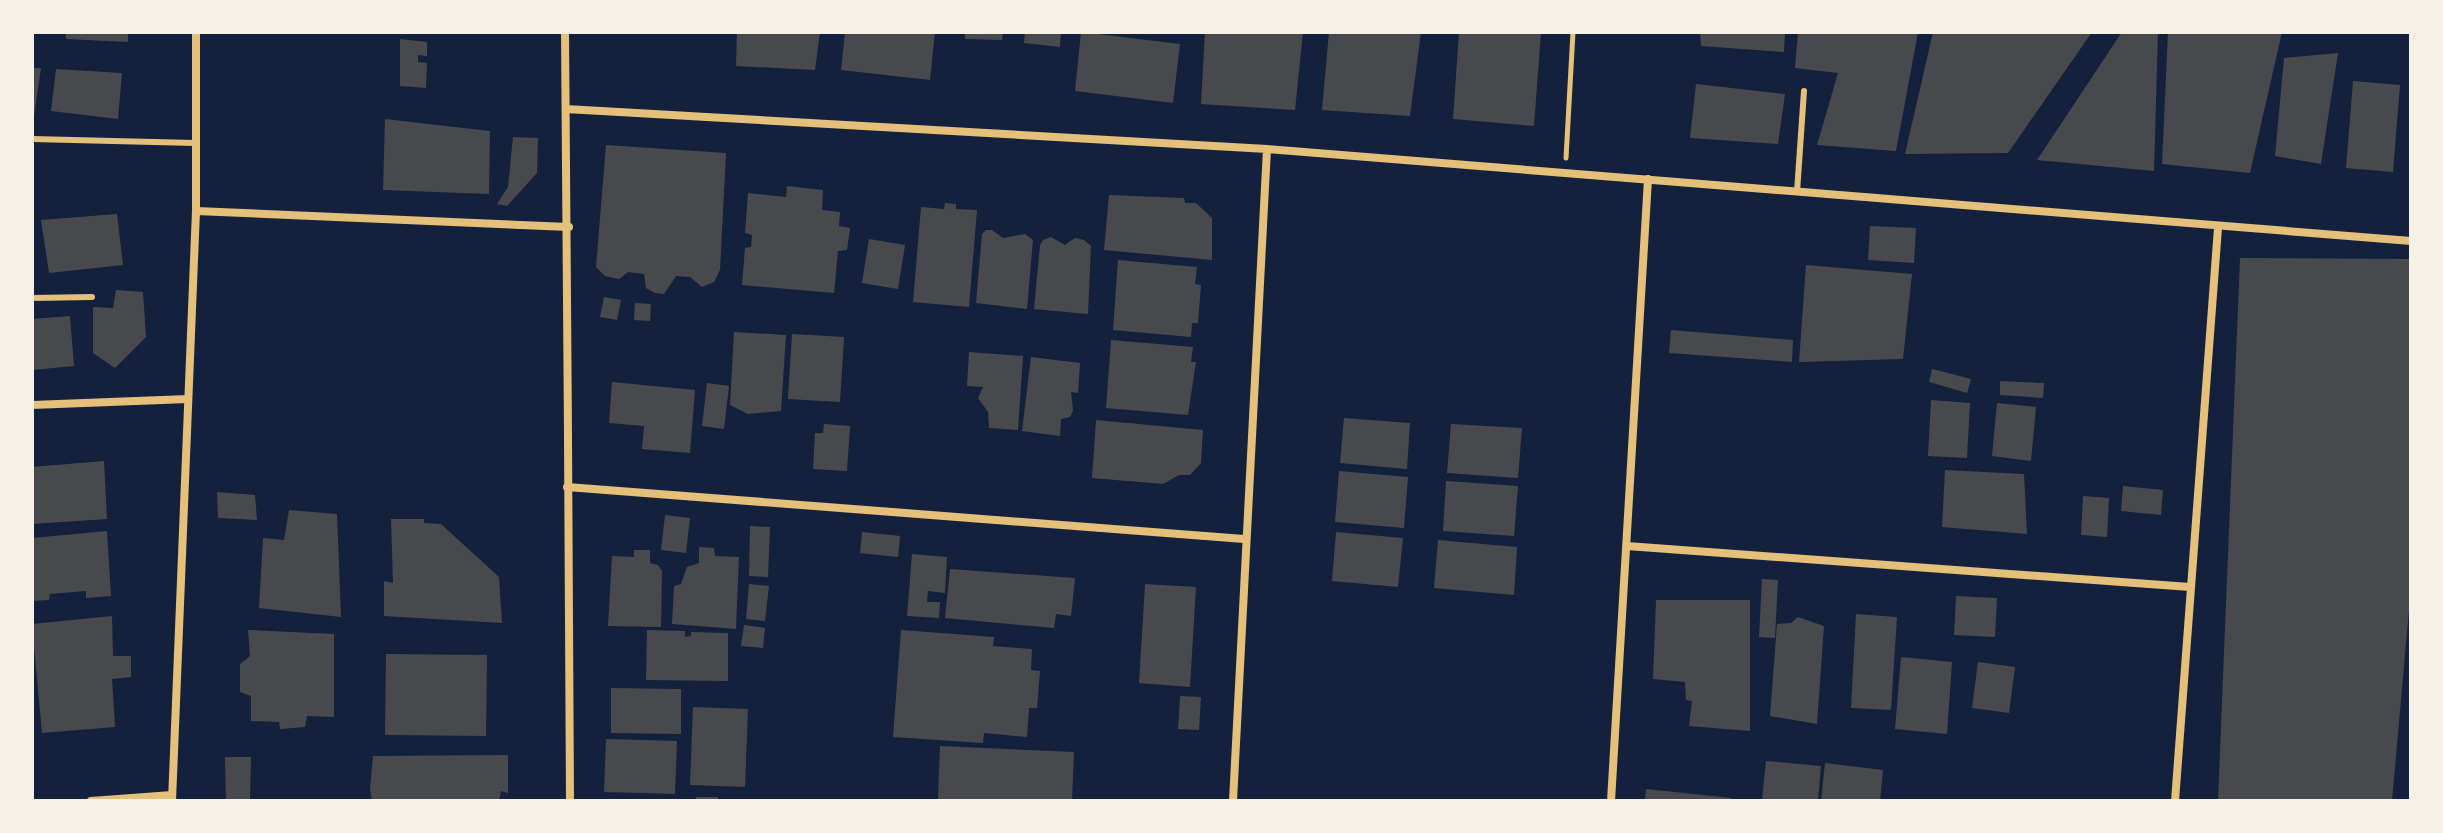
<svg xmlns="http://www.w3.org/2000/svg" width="2443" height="833" viewBox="0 0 2443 833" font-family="Mulish,sans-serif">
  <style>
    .building { fill: #48494c }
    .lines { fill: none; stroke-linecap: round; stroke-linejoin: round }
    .path { stroke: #e5c07b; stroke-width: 5 }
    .service { stroke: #e5c07b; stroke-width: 6 }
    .minor { stroke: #e5c07b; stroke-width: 8 }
  </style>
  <rect width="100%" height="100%" fill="#14213d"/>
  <path class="building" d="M66,32H128V42L66,39Z
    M737,32H820L815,70L736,66Z
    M845,32H935L930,80L841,70Z
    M965,32H1003L1002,40L965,39Z
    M1025,32H1061L1060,47L1024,43Z
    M1081,32L1180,44L1173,103L1075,91Z
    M1205,32H1303L1295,110L1201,104Z
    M1329,32H1421L1410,116L1322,110Z
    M1459,32H1541L1534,126L1453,119Z
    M1700,32H1785L1784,52L1701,46Z
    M1798,32H1918L1896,151L1817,145L1838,73L1795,68Z
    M1933,32H2092L2008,153L1905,154Z
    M2122,32H2158L2154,171L2037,160Z
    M2168,32H2282L2250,173L2162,164Z
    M400,39L427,42V56L418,55V62L427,63L426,88L400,86Z
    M2338,53L2321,164L2275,156L2284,58Z
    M32,68H41L34,116H32Z
    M56,69L122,73L118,119L51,111Z
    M2353,81L2400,85L2393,172L2346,168Z
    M1696,84L1785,94L1778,144L1690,138Z
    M385,119L490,131L489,194L383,190Z
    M513,137L538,138L537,173L507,206L497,204L508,187Z
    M606,145L726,153L720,270L714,282L702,287L690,277L676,276L664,294L655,293L646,288L644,274L628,272L619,279L605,276L596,267Z
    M787,186L823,190L822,210L840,212L839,226L850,228L847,250L838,251L834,293L742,285L745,248L751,247L752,235L745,233L748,193L786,197Z
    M1109,195L1184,198L1185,203H1196L1212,218V260L1104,250Z
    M945,203L956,204V209L977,210L969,307L913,302L921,207L944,209Z
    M117,214L123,265L49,273L41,220Z
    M1870,226L1916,228L1914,263L1868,260Z
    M986,230H992L1003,238L1025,234L1033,240L1027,309L976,303L982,234Z
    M1051,237L1065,245L1075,238L1084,240L1091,246L1088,314L1034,309L1040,245L1043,240Z
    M869,239L905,245L898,289L862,283Z
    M2240,258L2411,259V587L2392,801H2218Z
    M1118,260L1197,267L1195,284L1201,285L1198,323H1192L1191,337L1113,330Z
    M1806,265L1912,274L1903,359L1799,362Z
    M116,290L143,292L146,337L115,368L93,353V307L113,308Z
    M604,297L621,300L617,320L600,317Z
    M635,303L651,304L650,321L634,320Z
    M70,316L74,366L32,370V319Z
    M1671,330L1793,340L1792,362L1669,353Z
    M734,332L786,335L781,411L748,414L730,405Z
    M792,334L844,337L840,402L788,399Z
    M1111,340L1193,347L1191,362H1196L1188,415L1106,408Z
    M969,352L1023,356L1018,430L989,428L988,412L978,398L983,387L967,386Z
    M1031,357L1080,363L1078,393L1071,392L1073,411L1070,417L1061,419L1060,436L1022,431Z
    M1932,369L1971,379L1967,393L1929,382Z
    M2000,381L2044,383L2043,398L2000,395Z
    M612,382L695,390L690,453L642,449L644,426L609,423Z
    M707,383L729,386L724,429L702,426Z
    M1931,400L1970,403L1967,458L1928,456Z
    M1997,403L2036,407L2031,461L1992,456Z
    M1344,418L1410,423L1407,469L1340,463Z
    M1096,420L1203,430L1201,463L1190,475H1179L1163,484L1092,478Z
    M824,424L850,426L847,471L813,469L815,433H823Z
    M1451,424L1522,428L1518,478L1447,473Z
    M104,461L107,519L32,524V467Z
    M1945,470L2024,474L2027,534L1942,527Z
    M1339,471L1408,477L1404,528L1335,522Z
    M1446,481L1518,486L1514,536L1443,531Z
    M2123,486L2163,490L2161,515L2121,511Z
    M217,492L255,495L257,520L218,518Z
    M2083,496L2109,498L2107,537L2081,535Z
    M289,510L337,514L341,617L259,608L263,538L284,540Z
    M665,515L690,518L686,553L661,550Z
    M391,519H424V523L441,524L499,577L502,623L384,616V581L393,583Z
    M750,526L770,527L768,577L749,576Z
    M107,531L111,596L86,598V591L50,594L49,600L32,601V538Z
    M862,532L900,536L898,557L860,553Z
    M1336,532L1403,538L1398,587L1332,581Z
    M1438,540L1517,547L1514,595L1434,588Z
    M699,547L714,548L715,556L739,557L736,629L672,624L674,586L681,584L687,567L699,563Z
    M634,550H650V563L658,565L662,571L661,627L608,626L612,556L634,557Z
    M912,554L947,557L945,593L928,591L927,602H940L939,618L907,616Z
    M950,569L1075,578L1071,616L1056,614L1054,628L945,618Z
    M1762,579L1778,580L1775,638L1759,637Z
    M749,584L769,586L765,621L746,619Z
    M1145,584L1196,587L1190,687L1139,683Z
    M1956,596L1997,598L1995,637L1954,635Z
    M1656,600H1750V731L1689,726L1692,701L1686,700L1685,682L1653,679Z
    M1856,614L1897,617L1891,710L1851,708Z
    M112,616L113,656H131V677L112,679L115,727L42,733L32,624Z
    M1798,617L1824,626L1817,724L1770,716L1777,624L1791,623Z
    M744,625L765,628L763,648L741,646Z
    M248,630L334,634V717L307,716L305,727L280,729L279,722L251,721V696L240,692V664L250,656Z
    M647,630L685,631V637L691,636V632L728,633V681L646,680Z
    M901,630L994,637L993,646L1032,649L1031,670L1040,671L1037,708H1029L1027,737L984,733L983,743L893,737Z
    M386,654L487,655L486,736L385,735Z
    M1901,657L1952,662L1947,734L1895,729Z
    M1978,662L2015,667L2009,713L1972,708Z
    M611,688L681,689V734L611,733Z
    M1180,696L1201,697L1199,730L1178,729Z
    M693,707L748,709L745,787L690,785Z
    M606,739L677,741L675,794L604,792Z
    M940,746L1074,752L1072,801L938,799Z
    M508,755V793L501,791L499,801H372L370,789L373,756Z
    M225,757H251L250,801H226Z
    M1766,761L1821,766L1818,801L1762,800Z
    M1825,763L1883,770L1880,801H1821Z
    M1646,789L1731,798L1730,801H1645Z
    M696,797H718V801H697Z"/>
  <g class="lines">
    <path class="path" d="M1566,158L1573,32"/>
    <path class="service" d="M32,139L194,143
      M1797,192L1804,91
      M32,298L92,297"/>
    <path class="minor" d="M565,32C569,288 567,545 570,801
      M566,109L1267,149L2411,241
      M196,211L569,227
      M32,405L188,399
      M567,487L1244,539
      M1627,546L2190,587
      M91,801L172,795
      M172,801L196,211V32
      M1233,801L1267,149
      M1611,801L1648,179
      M2175,801L2218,228"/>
  </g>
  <rect width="2443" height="833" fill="none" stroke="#f6f1e7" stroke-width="68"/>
</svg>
